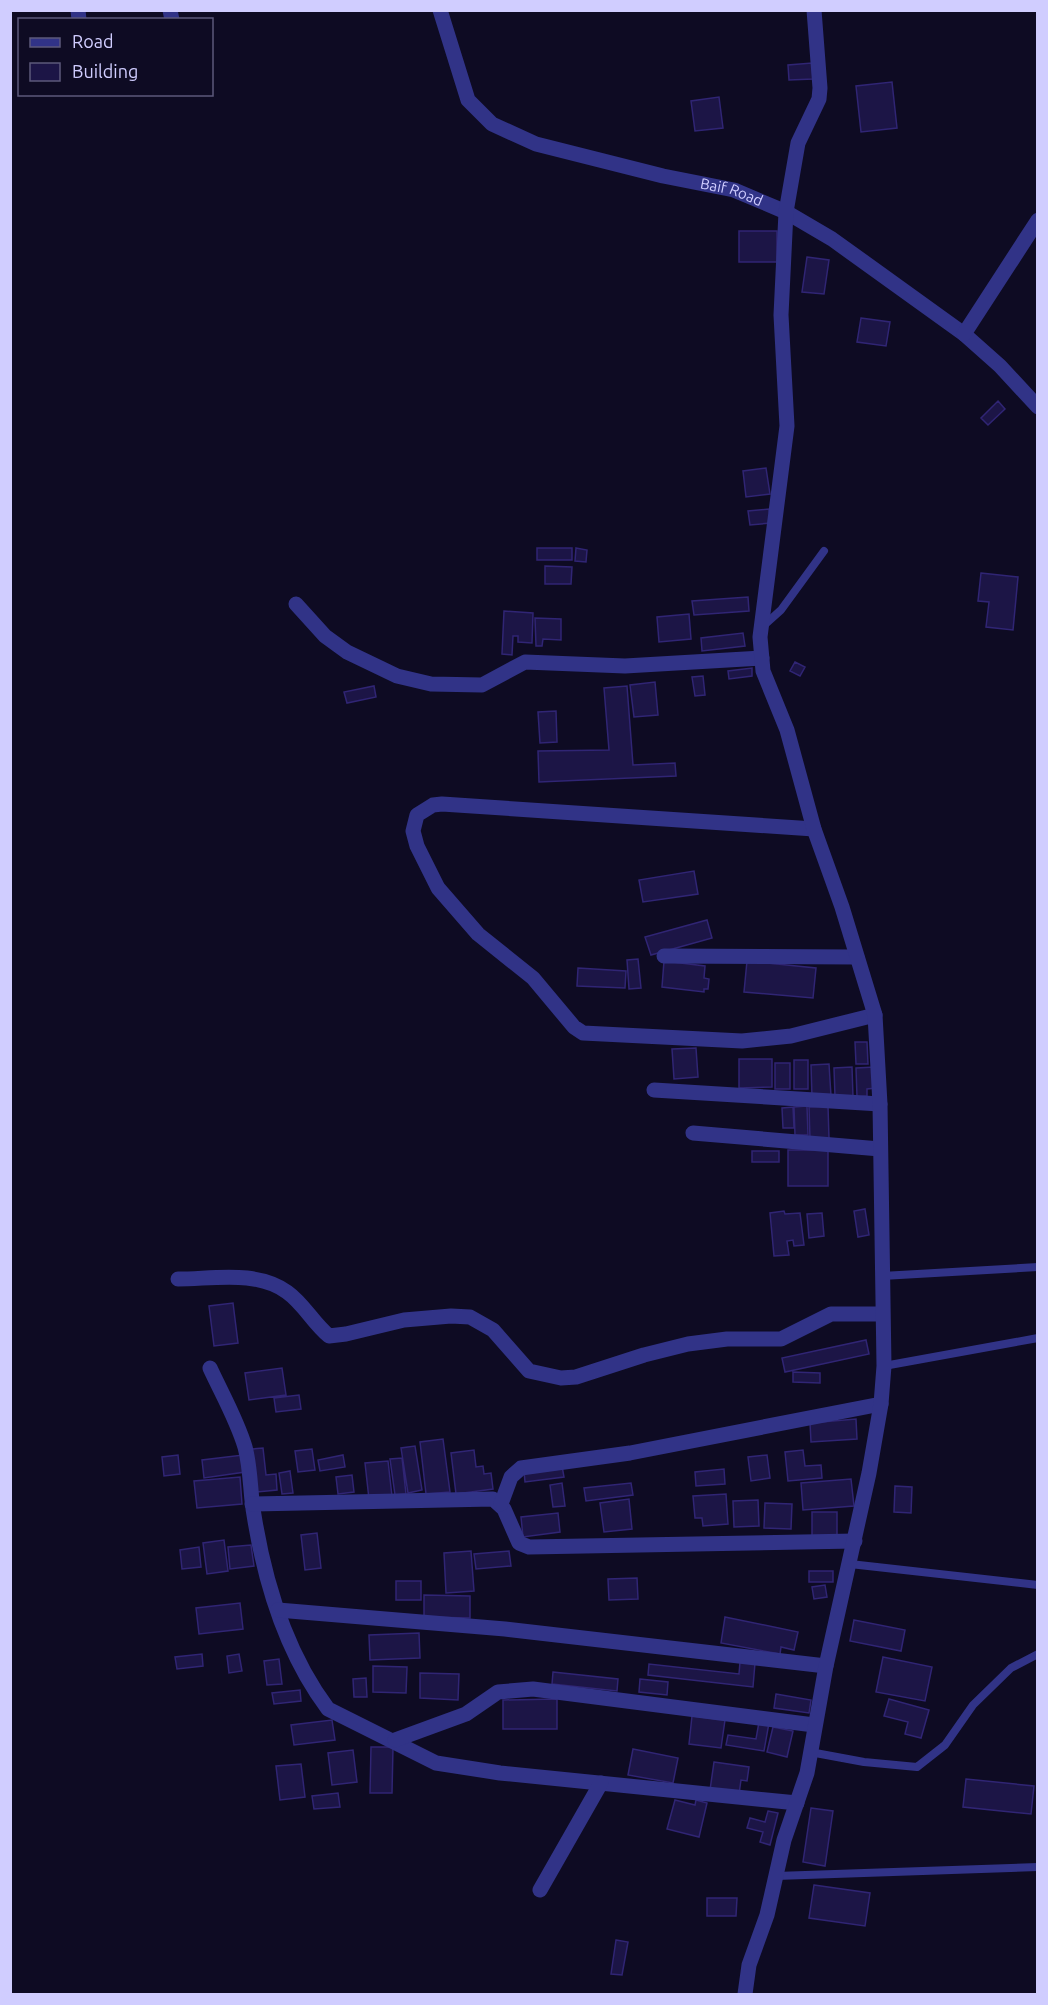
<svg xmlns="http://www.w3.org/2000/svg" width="1048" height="2005" viewBox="0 0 1048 2005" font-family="Ubuntu,sans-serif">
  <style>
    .building { fill: #1c1546; stroke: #302574; stroke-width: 1.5 }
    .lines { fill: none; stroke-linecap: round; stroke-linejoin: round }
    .lane { stroke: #313387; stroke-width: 8 }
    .street { stroke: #313387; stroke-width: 15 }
    .labels { text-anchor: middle; stroke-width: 4.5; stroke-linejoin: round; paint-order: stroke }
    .street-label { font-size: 15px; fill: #d0cdff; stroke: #0e0b23 }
  </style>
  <rect width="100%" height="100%" fill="#0e0b23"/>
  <path class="building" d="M812,63L813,79L789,80L788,65Z
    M892,82L897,128L861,132L856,86Z
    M719,97L723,128L695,131L691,101Z
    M739,231H777V262H739Z
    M807,257L829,260L824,294L802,292Z
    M861,318L890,322L886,346L857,342Z
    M998,401L1005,409L988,425L981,418Z
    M766,468L770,494L746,497L743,471Z
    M769,509L771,523L750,525L748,511Z
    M537,548H572V560H537Z
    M576,548L587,550L586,562L575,561Z
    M545,566L572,567L571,584H545Z
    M981,573L1018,577L1013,630L986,627L989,602L978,601Z
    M748,597L749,611L694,615L692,601Z
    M504,611L533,613L532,643L518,642V636H513L512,655L502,654Z
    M689,614L691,639L659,642L657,617Z
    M535,618L561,619V640L543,639L542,646H536Z
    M743,633L745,646L702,651L701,638Z
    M795,662L805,667L800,676L790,671Z
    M752,668V676L729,679L728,671Z
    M703,676L705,695L695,696L692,677Z
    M655,682L658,715L634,717L630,685Z
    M374,686L376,697L347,703L344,692Z
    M627,686L633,765L675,763L676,776L539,782L538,751L609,750L604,688Z
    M556,711L557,742L540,743L538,712Z
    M694,871L698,894L643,902L639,880Z
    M707,920L712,938L651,955L645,937Z
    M638,959L641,988L629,989L627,960Z
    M664,961L705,966L704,978L709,979L708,989H704V992L662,987Z
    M747,961L816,968L813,998L744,992Z
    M578,968L626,971L625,988L577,986Z
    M855,1042H867L868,1064H856Z
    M696,1048L698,1077L674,1079L672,1049Z
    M739,1059H772V1087L739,1088Z
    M794,1060H808V1089H794Z
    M775,1063H790V1089H775Z
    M829,1064L831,1096L812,1097L811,1065Z
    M852,1067L853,1097H835L834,1068Z
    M875,1067L876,1088L867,1089V1096L857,1097L856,1068Z
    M807,1106L808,1135H795L794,1107Z
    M828,1106L829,1138L810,1139L809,1107Z
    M793,1107L794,1128H783L782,1108Z
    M788,1150H828V1186H788Z
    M752,1151H779V1162H752Z
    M865,1209L869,1235L858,1237L854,1211Z
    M784,1211L785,1214L800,1213L804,1245L794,1246L793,1240L787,1241L789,1255L774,1256L770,1213Z
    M822,1213L824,1236L809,1238L807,1214Z
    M233,1303L238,1343L214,1346L209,1306Z
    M866,1340L869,1354L785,1372L782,1358Z
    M282,1368L286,1395L249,1400L245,1373Z
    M793,1372L820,1373V1383L793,1382Z
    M299,1395L301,1409L276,1412L274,1398Z
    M856,1419L857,1439L811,1442L810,1423Z
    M443,1439L450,1492L426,1494L420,1442Z
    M415,1446L422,1490L408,1493L401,1448Z
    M263,1448L266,1475L276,1474L277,1490L257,1492L252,1449Z
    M312,1449L315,1470L298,1472L295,1451Z
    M474,1450L476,1467L483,1466L484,1474L491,1473L493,1489L456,1494L451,1453Z
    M803,1450L805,1466L821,1465L822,1478L788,1481L785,1452Z
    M178,1455L180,1474L164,1476L162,1457Z
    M243,1455L245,1472L204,1478L202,1460Z
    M343,1455L345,1467L320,1471L318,1460Z
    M767,1455L770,1478L751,1481L748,1457Z
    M402,1458L406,1494L395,1495L390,1459Z
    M388,1461L392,1496L369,1499L365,1463Z
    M562,1466L564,1477L525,1482L524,1471Z
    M724,1469L725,1484L696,1486L695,1472Z
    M290,1471L293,1493L282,1494L279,1473Z
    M352,1475L354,1492L338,1494L336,1477Z
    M240,1477L242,1504L197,1508L194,1481Z
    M851,1479L854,1506L803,1510L801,1483Z
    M562,1483L565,1506L553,1507L550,1485Z
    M631,1483L633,1495L586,1501L584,1488Z
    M895,1486L912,1487L911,1513L894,1512Z
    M726,1494L728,1524L703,1526L702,1518H695L693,1496Z
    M629,1499L632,1529L604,1532L600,1503Z
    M758,1500L759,1526L734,1527L733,1501Z
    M765,1503L792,1504L791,1529L764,1528Z
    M812,1512H837V1537L812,1538Z
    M558,1513L560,1532L523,1537L521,1517Z
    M317,1533L321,1568L305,1570L301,1535Z
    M224,1540L228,1571L207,1574L203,1543Z
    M251,1545L254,1566L230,1569L228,1547Z
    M199,1547L201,1567L182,1569L180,1550Z
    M471,1551L474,1591L446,1593L444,1553Z
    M509,1551L511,1566L476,1569L474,1554Z
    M809,1571H833V1582H809Z
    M637,1578L638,1599L609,1600L608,1579Z
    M396,1581H421V1600H396Z
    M825,1585L827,1597L814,1599L812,1587Z
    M424,1595L470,1596V1618L424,1617Z
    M240,1603L243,1629L199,1634L196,1608Z
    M725,1617L798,1632L794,1650L781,1647L780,1654L721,1643Z
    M854,1620L905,1630L901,1651L850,1641Z
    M419,1633L420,1658L370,1660L369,1635Z
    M202,1654L203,1666L177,1669L175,1657Z
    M239,1654L242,1671L229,1673L227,1656Z
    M883,1657L932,1667L925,1701L876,1692Z
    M279,1659L282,1684L267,1685L264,1661Z
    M740,1662L755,1663L753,1687L648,1675L649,1664L739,1674Z
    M373,1666L407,1667L406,1693L373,1692Z
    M553,1672L618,1679L617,1691L552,1684Z
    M420,1673L459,1674L458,1700L420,1698Z
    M366,1678L367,1697H354L353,1679Z
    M640,1679L668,1682L667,1695L639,1692Z
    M300,1690L301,1701L274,1704L272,1693Z
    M776,1694L811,1700L809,1713L774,1708Z
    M557,1699V1729H503V1700Z
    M889,1699L929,1710L921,1738L905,1734L908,1722L884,1716Z
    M692,1716L725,1720L721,1748L689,1744Z
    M332,1720L335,1740L294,1745L291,1725Z
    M759,1722L769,1723L764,1751L726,1745L728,1735L756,1739Z
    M773,1727L793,1731L787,1757L767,1752Z
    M371,1747H393L392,1793H370Z
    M633,1749L678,1758L673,1783L628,1775Z
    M353,1750L357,1782L332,1785L328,1753Z
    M714,1762L749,1767L747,1781L741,1780L739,1794L710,1790Z
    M301,1764L305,1797L280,1800L276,1766Z
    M966,1779L1034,1786L1031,1814L963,1807Z
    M338,1793L340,1807L314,1809L312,1796Z
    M675,1800L695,1805L696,1800L707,1803L699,1837L667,1829Z
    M811,1808L833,1811L825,1866L803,1862Z
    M768,1811L778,1813L770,1845L760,1842L763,1832L747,1828L750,1818L765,1822Z
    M814,1885L870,1893L865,1926L809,1918Z
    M707,1898H737L736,1916H707Z
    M616,1940L628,1942L622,1975L611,1974Z"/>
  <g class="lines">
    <path class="lane" d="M762,627L781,610L824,551
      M882,1276L1038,1267
      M884,1366L1038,1338
      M850,1564L1038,1585
      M810,1752L864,1762L917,1767L945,1745L973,1705L1011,1668L1038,1654
      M776,1876L1038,1867"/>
    <g class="street">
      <path d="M78,10L79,20"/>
      <path d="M170,10L172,20"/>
      <path id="s1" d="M440,10L468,100L492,124L536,144L663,176L734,190L786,212L832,239L964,334L1000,366L1038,407"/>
      <path d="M964,334L1038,220"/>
      <path d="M296,604L325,636L347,652L397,676L431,684L482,685L525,662L625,666L762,658"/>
      <path d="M814,829L442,804L433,805L417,815L413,831L417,846L438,888L478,934L533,978L574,1027L583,1033L742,1041L791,1036L875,1015"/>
      <path d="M664,956L857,957"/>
      <path d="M654,1090L880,1104"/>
      <path d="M693,1133L880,1149"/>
      <path d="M178,1279C213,1279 257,1270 287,1292C304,1304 313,1323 329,1336L346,1334L404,1320L451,1316L470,1317L493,1330L529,1371L561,1378L576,1377L644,1355L688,1344L727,1339H781L831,1314H882"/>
      <path d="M210,1368C222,1394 237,1420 245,1447C251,1469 250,1493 254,1515C265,1584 286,1653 328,1709L436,1763L500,1773L797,1803"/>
      <path d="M252,1504L493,1499L504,1509L519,1543L529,1547L855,1541"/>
      <path d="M501,1504L511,1477L521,1468L630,1453L881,1404"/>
      <path d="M278,1610L505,1629L826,1666"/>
      <path d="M395,1740L466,1714L498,1692L533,1689L814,1725"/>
      <path d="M540,1890L601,1783"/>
      <path d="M745,1994L749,1965L767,1915L784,1840L807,1773L826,1666L869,1473L881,1404L884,1366L880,1104L875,1015L842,907L814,829L787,730L763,671L760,637L787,426L781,315L786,212L798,143L819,99L820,88L814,10"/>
    </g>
  </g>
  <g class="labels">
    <g class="street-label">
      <text dy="5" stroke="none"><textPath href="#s1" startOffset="378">Baif Road</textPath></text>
    </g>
  </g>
  <rect width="1048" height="2005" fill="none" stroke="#d0cdff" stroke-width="24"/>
  <rect x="18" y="18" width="195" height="78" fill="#0e0b23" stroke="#5c597b" stroke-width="1.5"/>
  <rect x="30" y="38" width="30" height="9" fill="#313387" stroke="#5c597b" stroke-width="1.5"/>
  <text x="72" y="48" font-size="18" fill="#d0cdff">Road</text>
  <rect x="30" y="63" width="30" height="18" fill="#1c1546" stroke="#5c597b" stroke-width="1.5"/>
  <text x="72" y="78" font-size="18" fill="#d0cdff">Building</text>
</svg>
